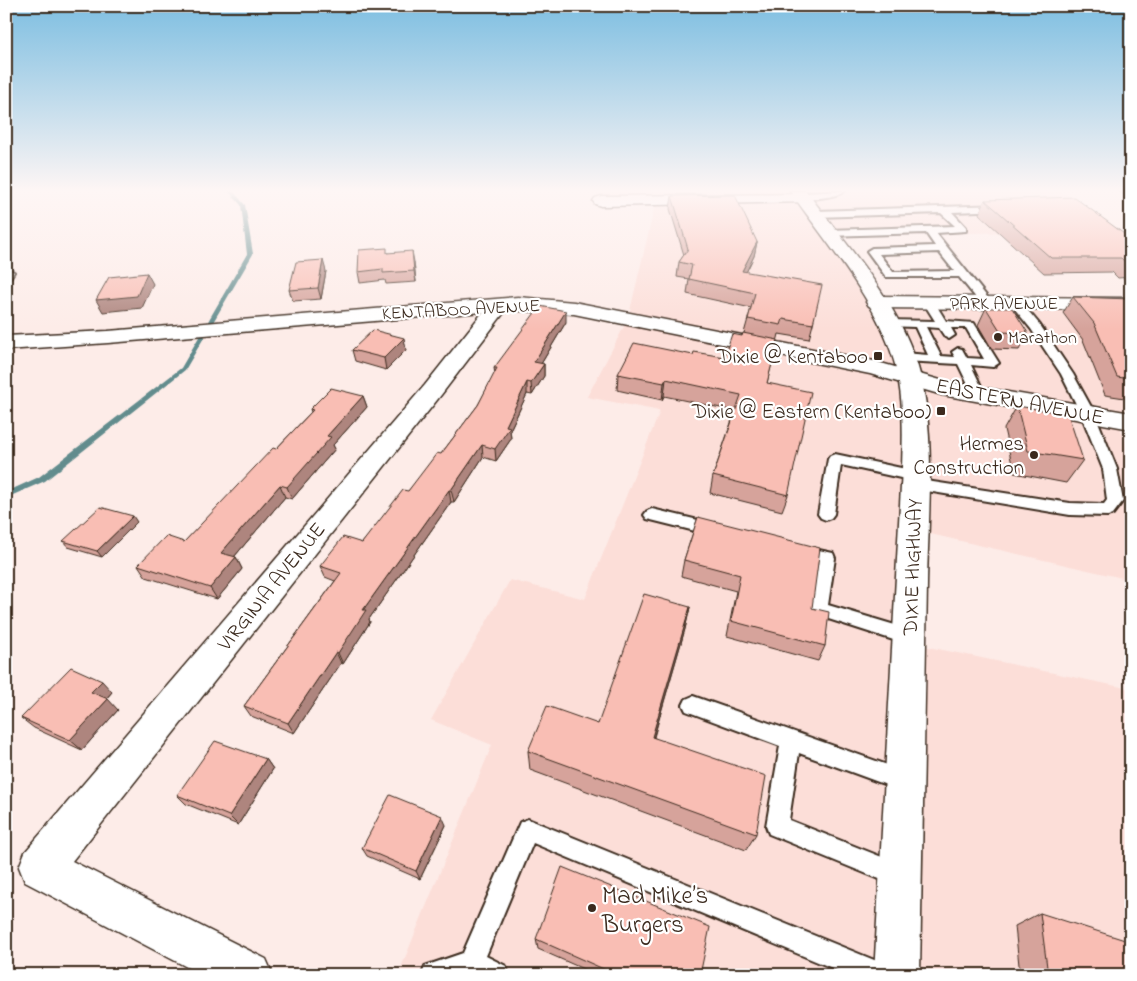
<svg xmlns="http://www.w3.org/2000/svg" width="1137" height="981" viewBox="0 0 1137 981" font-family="'Indie Flower',sans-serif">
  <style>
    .built { fill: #fcded8 }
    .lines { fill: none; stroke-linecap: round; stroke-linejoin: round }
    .stream { fill: #628c8d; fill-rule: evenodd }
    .service-casing { stroke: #3b2a1e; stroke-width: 4 }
    .minor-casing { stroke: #3b2a1e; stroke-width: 3 }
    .primary-casing { stroke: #3b2a1e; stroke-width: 3 }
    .service { fill: #fff; fill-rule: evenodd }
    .minor { fill: #fff; fill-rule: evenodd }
    .primary { fill: #fff; fill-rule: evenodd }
    .wall { fill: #d6a39b; stroke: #3b2a1e }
    .shaded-wall { fill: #ae857e; stroke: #3b2a1e }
    .building { fill: #f9beb4; stroke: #3b2a1e }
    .poi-dot { fill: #3b2a1e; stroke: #fff; stroke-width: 2 }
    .labels { text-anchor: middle; stroke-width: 4.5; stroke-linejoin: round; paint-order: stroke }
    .far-street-label { font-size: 18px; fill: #3b2a1e; stroke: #fff }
    .far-poi-label { font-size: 18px; fill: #3b2a1e; stroke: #fff; text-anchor: start }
    .poi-label { font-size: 21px; fill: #3b2a1e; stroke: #fff; text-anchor: end }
    .street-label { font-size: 21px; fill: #3b2a1e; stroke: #fff }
    .near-poi-label { font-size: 25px; fill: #3b2a1e; stroke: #fff; text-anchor: start }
  </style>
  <rect width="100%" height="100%" fill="#fdece8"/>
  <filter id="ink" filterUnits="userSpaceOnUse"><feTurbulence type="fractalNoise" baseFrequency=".02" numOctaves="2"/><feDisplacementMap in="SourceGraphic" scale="10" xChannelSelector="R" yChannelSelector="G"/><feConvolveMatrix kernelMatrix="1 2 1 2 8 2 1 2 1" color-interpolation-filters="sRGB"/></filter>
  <g filter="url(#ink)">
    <path class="built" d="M599,191H1061L1114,230L830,236L876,302L1131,304V421L1117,419L1131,458V580L913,530L909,643L1131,689V975H398L492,745L431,720L510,580L585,599L660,411L587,397L628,319L656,201H601Z"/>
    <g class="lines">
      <path class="stream" d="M228,191H233L245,205L253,254L185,370L45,481L6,498V492L39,477L181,368L247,254L241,205Z"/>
      <defs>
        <path id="service" d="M845,191C837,197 804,202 797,196L801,193Z
          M1001,205L1004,206V210L952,212L966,227V231L936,233L992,303L986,306L982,305L959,277H886L867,251L872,248L935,246L926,233L827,236L822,233L827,230L955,226L941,213L815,217L810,214L815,211ZM939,252L954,271L893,272L879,254Z
          M6,268L14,272L10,278L6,279Z
          M929,299L933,300L946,321L974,323L999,363L993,367L971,365L985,394L984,397H974L958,364L904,361L898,357L904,353L928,355L915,327L887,326L881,323L887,320L935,321L923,302ZM926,327L939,328L945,337L949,339L955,335L951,328H966L984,359L967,358L962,349L958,348L952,352L955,357L941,356Z
          M1016,300L1020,301L1040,325L1073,374L1095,414L1117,469L1123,501L1113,514L1108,516L1070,515L915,489L910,488L908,484L910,480L841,465L834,514L831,518L826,520L821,518L818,514L828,459L830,456L835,454L920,472L922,476L920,480L1070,503L1104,504L1107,500L1103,469L1081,414L1061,374L1031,329L1010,303Z
          M652,509L715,524L721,526L723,530L721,534L715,536L647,519L644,515L647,511Z
          M800,546L833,553L835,558L828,605L915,631L918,637L915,643L909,645L813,614L810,609L818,562L794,556L792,552L794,548Z
          M693,696L910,773L914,780L910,787L903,791L799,753L789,820L907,867L911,875L907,883L899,887L769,834L766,826L780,746L686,711L683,705L686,699Z
          M528,819L889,966L892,975H849L533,843L486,956L506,966L509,975H422L425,966L463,953L520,822Z"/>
        <path id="minor" d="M804,194L810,196L812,199L810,202L601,206L595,204L593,201L595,198L601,196Z
          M876,296L1131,298V310L876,308L869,306L866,302L869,298Z
          M518,297L574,302L874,361L944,381L1131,413V429L942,395L870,374L574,314L506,310L441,395L72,861L266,959L273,975H202L25,882L19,867L25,852L425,385L483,312L108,343L6,350V336L108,331Z"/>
        <path id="primary" d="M790,191H806C847,246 898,301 918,367C937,429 928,519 927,584C925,714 922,845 920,975H874L902,468C903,435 904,401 896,368C879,302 828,246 790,191Z"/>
      </defs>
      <use href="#service" class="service-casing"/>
      <use href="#minor" class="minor-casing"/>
      <use href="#primary" class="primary-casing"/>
      <use href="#service" class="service"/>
      <use href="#minor" class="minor"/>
      <use href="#primary" class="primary"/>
    </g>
    <path class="wall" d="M1118,191H1131V200Z
      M672,196L757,242L754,256L746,272L813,324L809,339L779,334L767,383L788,495L782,511L710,493L713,476L735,411L664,396L662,400L617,390L618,374L693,355L724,357L744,333L751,308L687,294L689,279L677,277L679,262L684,255L670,209Z
      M985,200L1131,239V277L1118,278L1112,272L1044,273L979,214Z
      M388,253L414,262L416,282L386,284L385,280L360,283L358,272Z
      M326,271L321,299L293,301L289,290Z
      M1073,297L1131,299V399L1105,395L1083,340L1063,313Z
      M986,308L1028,333L1019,350L992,349L978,325Z
      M566,322L541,364H544V376L532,395L527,394L510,430L511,439L496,461L483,457L454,502H451L369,619L370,622L343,664L341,663L294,733L251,716L244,706L335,581L325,577L320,566L362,543L408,491L441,454L478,405L495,374L494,368Z
      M352,350H406L386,370L355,361Z
      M363,396L367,407L333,445L335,449L292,499L285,497L234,557H236L242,569L217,599L146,577L138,565L184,542L276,449L311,412L310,409Z
      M1017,406L1083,460L1066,483L1014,473L1004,429Z
      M698,517L812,608L825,646L818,661L727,636L736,591L681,576L684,560Z
      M137,522L102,557L68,547L63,541Z
      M690,607L685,629L654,737L756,834L746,850L530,770L528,751L598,724Z
      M112,692L106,699L118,710L82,750L34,728L21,718Z
      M266,759L273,769L238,825L186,804L177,795Z
      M446,825L420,879L367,856L362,848Z
      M1040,913L1131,975H1020L1015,926Z
      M536,939L700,975H597L538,949Z"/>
    <path class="shaded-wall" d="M757,242L754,256L740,285L742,271Z
      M412,251L414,262L416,282L414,271Z
      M323,260L326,271L321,299L318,288Z
      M147,273L153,284L142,308L103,312L96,300Z
      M566,311V322L535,374L534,362Z
      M404,338L406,350L386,370L384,358Z
      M544,364V376L532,395L531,383Z
      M666,379L664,396L662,400L664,383Z
      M527,382V394L510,430L511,439L496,461L495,449Z
      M363,396L367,407L333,445L335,449L292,499L287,487L327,436Z
      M482,445L483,457L454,502L451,490Z
      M280,485L285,497L228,564L221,553Z
      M449,490L451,502L369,619L370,622L343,664L338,653L363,610Z
      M133,516L137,522L102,557L97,551Z
      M236,557L242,569L217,599L210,588Z
      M690,607L685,629L648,756L652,737Z
      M336,652L341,663L294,733L288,723Z
      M102,681L112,692L102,703L91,692Z
      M108,699L118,710L82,750L70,740Z
      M266,759L273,769L238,825L229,816Z
      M442,816L446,825L420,879L416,871Z
      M6,968L17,971L23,975H18L6,969Z"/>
    <path class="building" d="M735,195L757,242L742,271L822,285L813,324L783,319L781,325L748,319L755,293L689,279L692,265L679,262L688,249L672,196Z
      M1074,197L1131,239V263L1127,264L1121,258H1051L985,200Z
      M387,248V253L412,251L414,271L383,273V269L358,272L359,250Z
      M323,260L318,288L289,290L296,262Z
      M147,273L137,296L96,300L109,277Z
      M1073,297L1131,299V379L1117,377L1094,323Z
      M540,306L566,311L534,362L544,364L531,383L527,382L506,426L510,427L495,449L482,445L451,490H449L363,610H366L338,653L336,652L288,723L244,706L341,573L320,566L343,537L362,543L403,490L408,491L437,453L441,454L478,405L497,368H494Z
      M986,308H1012L1028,333L1001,332Z
      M373,330L404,338L384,358L352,350Z
      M743,333L778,340L767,383L811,392L788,495L713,476L741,395L666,379L664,383L618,374L634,343L693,355L694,352L724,357L732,334L742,336Z
      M331,388L363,396L327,436L331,437L287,487L280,485L221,553L236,557L210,588L138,565L166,536L184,542L273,448L276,449L313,410L310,409Z
      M1017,406L1068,414L1083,460L1028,451Z
      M100,507L133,516L97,551L63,541Z
      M698,517L820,548L812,608L829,612L825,646L731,621L740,575L684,560Z
      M644,594L690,607L652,737L766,776L756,834L528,751L547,706L598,724Z
      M71,667L102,681L91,692L108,699L70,740L21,718Z
      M215,741L266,759L229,816L177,795Z
      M390,795L442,816L416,871L362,848Z
      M562,867L710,927L700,975H617L536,939Z
      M1040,913L1128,941L1131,955V975H1048Z
      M6,969L18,975H6Z"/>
  </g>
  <linearGradient id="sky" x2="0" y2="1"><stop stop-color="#7dbee1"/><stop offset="0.58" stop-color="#fef6f5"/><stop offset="1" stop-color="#fef6f5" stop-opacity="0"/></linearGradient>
  <rect width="1137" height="329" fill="url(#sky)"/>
  <g class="poi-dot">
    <circle cx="998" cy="337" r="5"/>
    <rect x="873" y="351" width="10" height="10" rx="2.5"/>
    <rect x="936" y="406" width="10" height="10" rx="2.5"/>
    <circle cx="1034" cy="455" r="5"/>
    <circle cx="592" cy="908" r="5"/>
  </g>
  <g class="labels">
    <g class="far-street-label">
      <text x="1004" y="309">PARK AVENUE</text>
      <text transform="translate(461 309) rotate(-3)" y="6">KENTABOO AVENUE</text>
    </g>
    <g class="far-poi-label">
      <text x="1008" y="343">Marathon</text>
    </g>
    <g class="poi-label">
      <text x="868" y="363">Dixie @ Kentaboo</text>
      <text x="931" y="418">Dixie @ Eastern (Kentaboo)</text>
      <text x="1024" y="450">Hermes<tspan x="1024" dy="24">Construction</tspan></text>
    </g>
    <g class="street-label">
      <text transform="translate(1020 401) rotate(11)" y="7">EASTERN AVENUE</text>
      <text transform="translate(912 567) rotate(-88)" y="7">DIXIE HIGHWAY</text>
      <text transform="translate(271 586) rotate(-51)" y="7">VIRGINIA AVENUE</text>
    </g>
    <g class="near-poi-label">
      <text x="602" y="903">Mad Mike’s<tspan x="602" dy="29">Burgers</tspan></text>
    </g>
  </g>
  <rect width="1137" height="981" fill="none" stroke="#fff" stroke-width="25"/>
  <rect x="12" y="12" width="1112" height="956" fill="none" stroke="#3b2a1e" stroke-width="2" filter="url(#ink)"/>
</svg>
